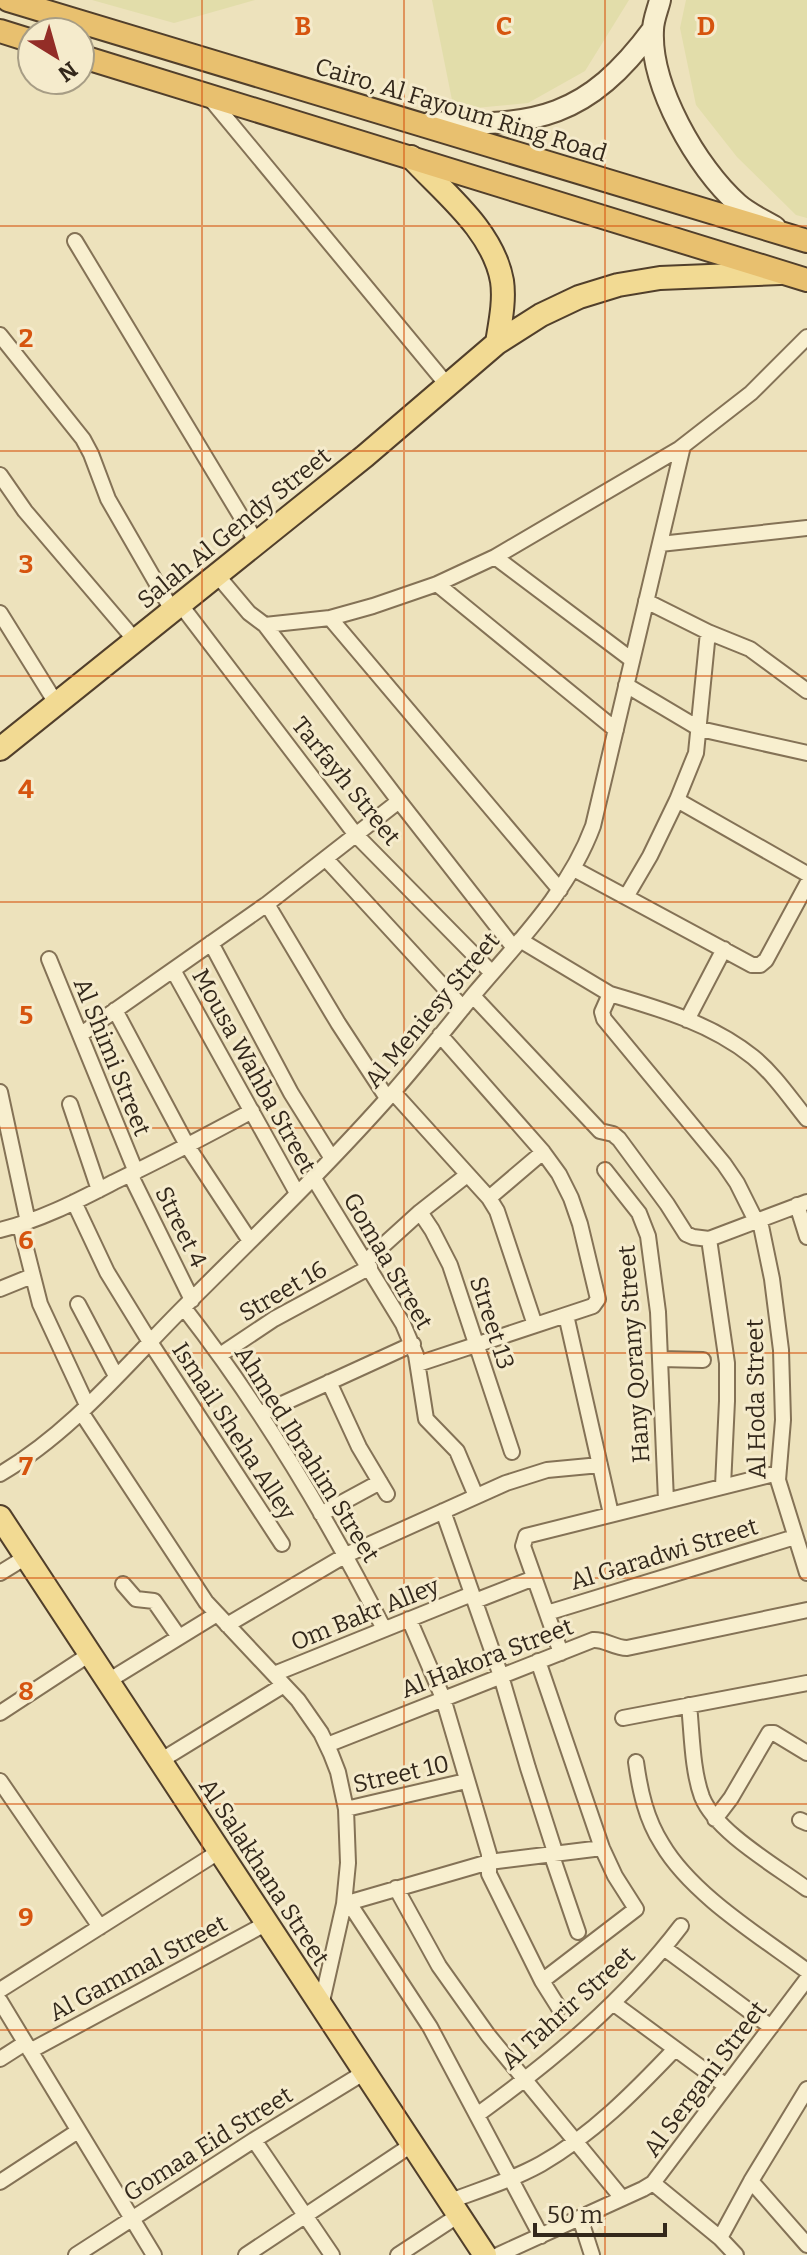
<svg xmlns="http://www.w3.org/2000/svg" width="807" height="2255" viewBox="0 0 807 2255" font-family="Bitter,serif">
  <style>
    .farmland { fill: #e2ddaa }
    .lines { fill: none; stroke-linecap: round; stroke-linejoin: round }
    .minor-casing { stroke: #847256; stroke-width: 18 }
    .secondary-casing { stroke: #66533a; stroke-width: 24 }
    .primary-casing { stroke: #513f2b; stroke-width: 26 }
    .trunk-casing { stroke: #513f2b; stroke-width: 26 }
    .minor { stroke: #f8efcf; stroke-width: 14 }
    .secondary { stroke: #f8efcf; stroke-width: 20 }
    .primary { stroke: #f2da93; stroke-width: 22 }
    .trunk { stroke: #e8c06f; stroke-width: 22 }
    .grid { fill: none; stroke: #d6540e; stroke-width: 2; stroke-opacity: 0.55 }
    .labels { text-anchor: middle; stroke-width: 6; stroke-linejoin: round; paint-order: stroke }
    .street-label { font-size: 24px; fill: #33281b; stroke: #f5ebcc }
    .grid-label { font-size: 26px; text-anchor: middle; font-weight: bold; fill: #d6540e; stroke: #f5ebcc; stroke-width: 6; stroke-linejoin: round; paint-order: stroke }
  </style>
  <rect width="100%" height="100%" fill="#ede2bc"/>
  <path class="farmland" d="M92,0H255L174,23Z
    M432,0H629L585,71L528,103L454,110Z
    M686,0H807V218L796,215L737,157L696,105L680,28Z"/>
  <g class="lines">
    <defs>
      <path id="minor" d="M208,96L448,386
        M75,241L257,543
        M0,335L83,439L91,454L108,499L172,610
        M0,475L25,511L135,640
        M660,544L807,528
        M495,557L632,660
        M217,575L249,613L265,625L330,618L373,606L437,584L495,557L679,449L751,393L807,337
        M437,584L616,730
        M646,601L708,632L750,649L807,691
        M180,604L356,835L492,973
        M0,613L56,703
        M330,618L560,890
        M265,625L399,801L514,948
        M626,685L700,729L807,753
        M677,800L807,874
        M326,859L463,1008
        M574,869L752,965H760L766,960L807,884
        M626,897L650,856L677,800L696,753L708,632
        M267,904L338,1023L387,1098
        M520,940L610,994L602,1012L604,1019L724,1164L737,1183L756,1221
        M211,943L291,1093L331,1157
        M49,959L136,1172
        M173,970L297,1193
        M610,994C661,1009 712,1024 753,1057C774,1074 790,1098 807,1119
        M473,996L600,1131L613,1134L619,1139L667,1204L686,1234L693,1237L709,1239L727,1363V1401L723,1486
        M115,1010L188,1147L250,1241
        M687,1020L724,949
        M80,1035L267,904L399,801
        M0,1092L28,1222
        M393,1092L489,1198L497,1211L535,1325
        M70,1104L99,1190
        M605,1170L639,1213L648,1236L658,1312L666,1501
        M130,1174L192,1300
        M313,1177L403,1324L416,1355L426,1419L457,1451L476,1496
        M489,1198L543,1152
        M74,1202L107,1272L150,1342L282,1544
        M797,1205L807,1237
        M420,1212L432,1230L450,1265L512,1452
        M760,1221L772,1279L781,1350L783,1420L778,1480L807,1573
        M20,1225L40,1304L87,1405
        M0,1230C41,1220 77,1201 114,1182C160,1160 206,1136 252,1111
        M709,1239L807,1202
        M366,1261L420,1212L467,1175
        M0,1289L32,1276
        M78,1304L116,1376
        M184,1308C261,1407 327,1517 384,1629
        M566,1315L611,1514
        M220,1355L274,1319L370,1267
        M661,1359L703,1360
        M418,1364L593,1306L598,1299L580,1224L571,1198L559,1174L543,1152L440,1035
        M329,1382L359,1447L387,1494
        M81,1412L206,1602L298,1700L321,1733L331,1754L338,1772L346,1809L348,1863L344,1904L321,2006
        M260,1414L413,1344
        M0,1474C71,1433 125,1366 183,1308C254,1237 328,1166 394,1091C422,1059 448,1026 475,993C519,941 569,891 593,826L683,446
        M443,1511L501,1676L528,1768L556,1855
        M321,1514L380,1482
        M0,1573L26,1557
        M123,1584L136,1599L154,1601L179,1637
        M475,1601L534,1578
        M547,1613L795,1537
        M409,1619L443,1698L489,1854V1874L542,1981L559,2008
        M227,1625L346,1555L506,1483L547,1470L600,1465
        M561,1653L523,1546L526,1536L778,1473
        M538,1661L602,1848L615,1876L636,1909L542,1981
        M274,1674L472,1594
        M108,1681L217,1614
        M689,1705C692,1733 692,1770 702,1797C716,1832 776,1866 807,1889
        M0,1713L90,1654
        M623,1718L807,1683
        M327,1745L593,1640C605,1639 614,1648 627,1648L807,1610
        M160,1761L284,1685
        M636,1762C640,1791 646,1819 662,1844C692,1895 760,1936 807,1971
        M0,1781L100,1927
        M346,1809L466,1781
        M715,1819L731,1798L769,1733H774L807,1753
        M800,1820L807,1823
        M552,1856L578,1932
        M396,1888L439,1966L488,2035L622,2198
        M349,1903L430,2027L541,2236
        M344,1904L489,1862L602,1848
        M664,1948L771,2027
        M0,1990L220,1851
        M0,2001L154,2255
        M613,2003L726,2086
        M30,2051L267,1923
        M0,2059L25,2043
        M477,2115C553,2060 624,2001 681,1926
        M254,2140L332,2255
        M751,2181L807,2245
        M0,2182L78,2131
        M653,2183L720,2238L736,2255
        M450,2201C480,2190 512,2180 541,2164C592,2135 635,2091 675,2049
        M580,2218L592,2255
        M720,2238L751,2181L807,2089
        M76,2255L254,2140L365,2072
        M246,2255L413,2144
        M398,2255L459,2215
        M498,2255L643,2189L653,2183L807,1979"/>
      <path id="secondary" d="M660,0C658,9 653,20 653,30C650,86 697,168 738,204C748,213 763,220 775,227
        M431,122C536,128 588,117 653,29"/>
      <path id="primary" d="M411,157C444,193 493,230 502,281C505,301 500,324 497,343
        M0,749L365,456L497,343L541,315L579,297L618,285L660,278L780,273
        M0,1517L485,2255"/>
      <path id="trunk" d="M8,0L807,241
        M0,31L32,41
        M80,56L807,280"/>
    </defs>
    <use href="#minor" class="minor-casing"/>
    <use href="#secondary" class="secondary-casing"/>
    <use href="#primary" class="primary-casing"/>
    <use href="#trunk" class="trunk-casing"/>
    <use href="#minor" class="minor"/>
    <use href="#secondary" class="secondary"/>
    <use href="#primary" class="primary"/>
    <use href="#trunk" class="trunk"/>
  </g>
  <path class="grid" d="M202,0V2255M404,0V2255M605,0V2255M0,226H807M0,451H807M0,676H807M0,902H807M0,1128H807M0,1353H807M0,1578H807M0,1804H807M0,2030H807"/>
  <g class="labels">
    <g class="street-label">
      <text transform="translate(461 110) rotate(17)" y="8">Cairo, Al Fayoum Ring Road</text>
      <text transform="translate(234 528) rotate(-39)" y="8">Salah Al Gendy Street</text>
      <text transform="translate(346 781) rotate(51)" y="8">Tarfayh Street</text>
      <text transform="translate(432 1010) rotate(-50)" y="8">Al Meniesy Street</text>
      <text transform="translate(112 1057) rotate(68)" y="8">Al Shimi Street</text>
      <text transform="translate(254 1071) rotate(61)" y="8">Mousa Wahba Street</text>
      <text transform="translate(181 1227) rotate(64)" y="8">Street 4</text>
      <text transform="translate(388 1261) rotate(60)" y="8">Gomaa Street</text>
      <text transform="translate(283 1291) rotate(-30)" y="8">Street 16</text>
      <text transform="translate(492 1323) rotate(72)" y="8">Street 13</text>
      <text transform="translate(634 1354) rotate(-94)" y="8">Hany Qorany Street</text>
      <text transform="translate(756 1399) rotate(-91)" y="8">Al Hoda Street</text>
      <text transform="translate(234 1431) rotate(57)" y="8">Ismail Sheha Alley</text>
      <text transform="translate(307 1454) rotate(58)" y="8">Ahmed Ibrahim Street</text>
      <text transform="translate(664 1554) rotate(-17)" y="8">Al Garadwi Street</text>
      <text transform="translate(365 1614) rotate(-22)" y="8">Om Bakr Alley</text>
      <text transform="translate(487 1658) rotate(-21)" y="8">Al Hakora Street</text>
      <text transform="translate(401 1774) rotate(-13)" y="8">Street 10</text>
      <text transform="translate(264 1872) rotate(57)" y="8">Al Salakhana Street</text>
      <text transform="translate(138 1968) rotate(-28)" y="8">Al Gammal Street</text>
      <text transform="translate(568 2008) rotate(-42)" y="8">Al Tahrir Street</text>
      <text transform="translate(705 2079) rotate(-53)" y="8">Al Sergani Street</text>
      <text transform="translate(208 2144) rotate(-32)" y="8">Gomaa Eid Street</text>
    </g>
  </g>
  <g class="grid-label">
    <text x="303" y="35">B</text>
    <text x="504" y="35">C</text>
    <text x="706" y="35">D</text>
    <text x="26" y="347">2</text>
    <text x="26" y="573">3</text>
    <text x="26" y="798">4</text>
    <text x="26" y="1024">5</text>
    <text x="26" y="1249">6</text>
    <text x="26" y="1475">7</text>
    <text x="26" y="1700">8</text>
    <text x="26" y="1926">9</text>
  </g>
  <g transform="translate(56 56) rotate(143)"><circle r="38" fill="#f5ebcc" stroke="#a79d85" stroke-width="2"/>
  <path d="M0-6L14 30L0 20L-14 30Z" fill="#932d27"/>
  <text y="-12" font-size="22" font-weight="bold" text-anchor="middle" fill="#33281b">N</text>
  </g>
  <path d="M535 2223v12h130v-12" fill="none" stroke="#33281b" stroke-width="4"/>
  <text x="547" y="2223" font-size="24" fill="#33281b" stroke="#f5ebcc" stroke-width="6" paint-order="stroke">50 m</text>
</svg>
